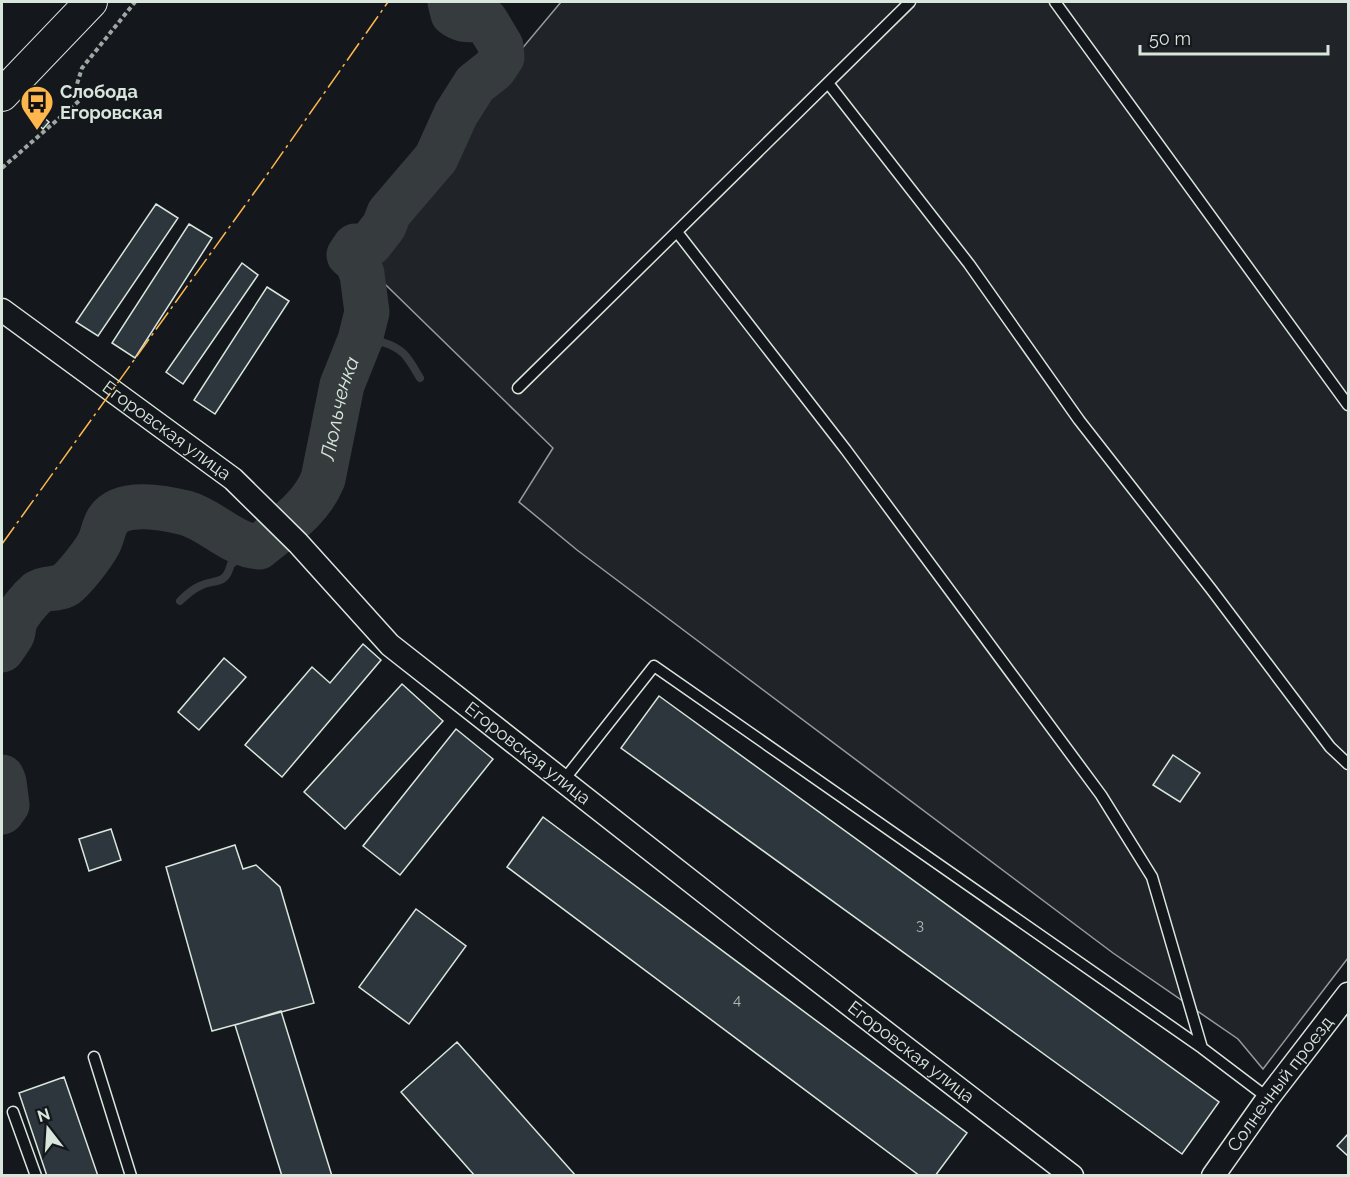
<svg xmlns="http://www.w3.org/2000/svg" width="1350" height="1177" viewBox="0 0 1350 1177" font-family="Raleway,sans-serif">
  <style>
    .green { fill: #202428; stroke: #939e99; stroke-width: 1.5 }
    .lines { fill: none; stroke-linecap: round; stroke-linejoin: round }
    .stream { stroke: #363b3e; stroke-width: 8 }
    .river { stroke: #363b3e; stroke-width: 45 }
    .building { fill: #2c363c; stroke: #d8e6dc; stroke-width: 1.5 }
    .lane-casing { stroke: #d8e6dc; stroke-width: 13 }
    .street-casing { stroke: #d8e6dc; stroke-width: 25 }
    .secondary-casing { stroke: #d8e6dc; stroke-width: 34 }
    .path { stroke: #9da8a2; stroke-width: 4; stroke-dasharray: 4.5 3; stroke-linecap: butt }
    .lane { stroke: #14181c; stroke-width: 10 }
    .street { stroke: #14181c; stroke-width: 22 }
    .secondary { stroke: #14181c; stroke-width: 32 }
    .power { stroke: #ffb74d; stroke-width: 1.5; stroke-dasharray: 21 4.5 3 4.5; stroke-linecap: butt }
    .labels { text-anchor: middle; stroke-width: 4.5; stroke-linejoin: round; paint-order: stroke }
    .number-label { font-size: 15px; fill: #adbab4 }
    .poi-label { font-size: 18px; font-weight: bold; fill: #d8e6dc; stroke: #14181c; text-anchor: start }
    .street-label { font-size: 18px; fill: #d8e6dc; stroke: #14181c }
    .water-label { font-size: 20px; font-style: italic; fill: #d8e6dc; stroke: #14181c }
  </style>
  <rect width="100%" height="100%" fill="#14181c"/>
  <path class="green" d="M561,2H1348V958L1263,1069L1238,1039L1113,953L577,550L519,502L553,448L352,252Z"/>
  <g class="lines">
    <path class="stream" d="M349,365L366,351L382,342C405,349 408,358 420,378
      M180,601C186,595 193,589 200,586C215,578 225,587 231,564L259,547"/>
    <g class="river">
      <path id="s1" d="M2,650C5,645 9,640 12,635C14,631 13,626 15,622C18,613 30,599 37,593C48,585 61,592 70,581C79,572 95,552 100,541C103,534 104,526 108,520C122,499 165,508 186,513C211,520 232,545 259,547C283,527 311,509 323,479L342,385L360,340L367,312L362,274L357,262L349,255L355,246L362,248L370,244L384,226L389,213L436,158L456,114L475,84L494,69L502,57L501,46L486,21C473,17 466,24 453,14L450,2"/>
      <path d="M2,777L4,782L7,805L2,812"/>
    </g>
  </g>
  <path class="building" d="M41,115L49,122L43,129L35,122Z
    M156,204L178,218L98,336L76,322Z
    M189,224L212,238L135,358L112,343Z
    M242,263L258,275L183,384L166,372Z
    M267,287L289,301L215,414L194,400Z
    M363,644L381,660L282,777L245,745L312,667L330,683Z
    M224,658L246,677L199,730L178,712Z
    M402,684L443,721L345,829L304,792Z
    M659,696L1219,1102L1182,1154L621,748Z
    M456,729L493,759L400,875L363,846Z
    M1173,755L1200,773L1180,802L1153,785Z
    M543,817L967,1133L935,1176H920L507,867Z
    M111,829L121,860L89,871L79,839Z
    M235,845L243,869L256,865L280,887L314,1003L212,1031L166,867Z
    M416,909L466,946L409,1024L359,987Z
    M281,1011L332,1176H282L235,1025Z
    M457,1042L576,1176H475L401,1092Z
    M64,1077L98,1176H47L19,1093Z
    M1348,1134V1156L1337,1146Z"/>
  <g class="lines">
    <defs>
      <path id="lane" d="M1055,2L1348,405
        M828,83L969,264L1079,420L1211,589L1330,747L1348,764
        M677,232L846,450L1101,795L1152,877L1202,1048L1268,1098
        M518,388L910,2
        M563,781L654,666L1202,1048
        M94,1057L131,1176
        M13,1112L36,1176"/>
      <g id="street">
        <path id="s2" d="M2,310L233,479L298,543L390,645L763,938L1072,1176"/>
        <path id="s3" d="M1213,1176L1268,1098L1348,994"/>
      </g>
      <path id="secondary" d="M2,95L91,2"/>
    </defs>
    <use href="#lane" class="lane-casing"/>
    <use href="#street" class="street-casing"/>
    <use href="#secondary" class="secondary-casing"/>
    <path class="path" d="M2,168L80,100L77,84L82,68L135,2"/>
    <use href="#lane" class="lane"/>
    <use href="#street" class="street"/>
    <use href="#secondary" class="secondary"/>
    <path class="power" d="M2,544L264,179L388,2"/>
  </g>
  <defs>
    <symbol id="bus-pin" viewBox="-11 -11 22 30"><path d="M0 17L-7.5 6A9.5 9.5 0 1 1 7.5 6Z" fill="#ffb74d" stroke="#14181c"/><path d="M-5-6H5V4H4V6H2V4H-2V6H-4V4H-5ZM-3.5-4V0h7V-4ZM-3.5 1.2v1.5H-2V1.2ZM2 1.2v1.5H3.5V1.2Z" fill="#111"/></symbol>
  </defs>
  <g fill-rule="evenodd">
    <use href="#bus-pin" x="18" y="83" width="38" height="52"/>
  </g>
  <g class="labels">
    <g class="number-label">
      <text x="920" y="930">3</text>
      <text x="737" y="1005">4</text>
    </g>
    <g class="poi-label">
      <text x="60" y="98">Слобода<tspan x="60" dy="21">Егоровская</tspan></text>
    </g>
    <g class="street-label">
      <text dy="6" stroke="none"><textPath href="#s2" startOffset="204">Егоровская улица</textPath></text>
      <text dy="6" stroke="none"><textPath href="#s2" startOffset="690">Егоровская улица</textPath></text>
      <text dy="6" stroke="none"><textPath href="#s2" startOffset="1176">Егоровская улица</textPath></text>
      <text dy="6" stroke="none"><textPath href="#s3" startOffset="114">Солнечный проезд</textPath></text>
    </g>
    <g class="water-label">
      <text dy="7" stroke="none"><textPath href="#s1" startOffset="507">Люльченка</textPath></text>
    </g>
  </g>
  <rect width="1350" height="1177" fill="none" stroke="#d8e6dc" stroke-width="6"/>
  <g transform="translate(48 1129) rotate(343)" stroke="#14181c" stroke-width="4.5" paint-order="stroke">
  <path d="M0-4.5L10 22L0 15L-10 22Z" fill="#d8e6dc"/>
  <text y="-9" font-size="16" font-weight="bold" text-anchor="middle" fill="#d8e6dc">N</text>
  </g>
  <path d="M1140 45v9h188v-9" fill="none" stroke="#d8e6dc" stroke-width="3"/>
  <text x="1149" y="45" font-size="18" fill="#d8e6dc" stroke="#14181c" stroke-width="4.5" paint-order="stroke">50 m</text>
</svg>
